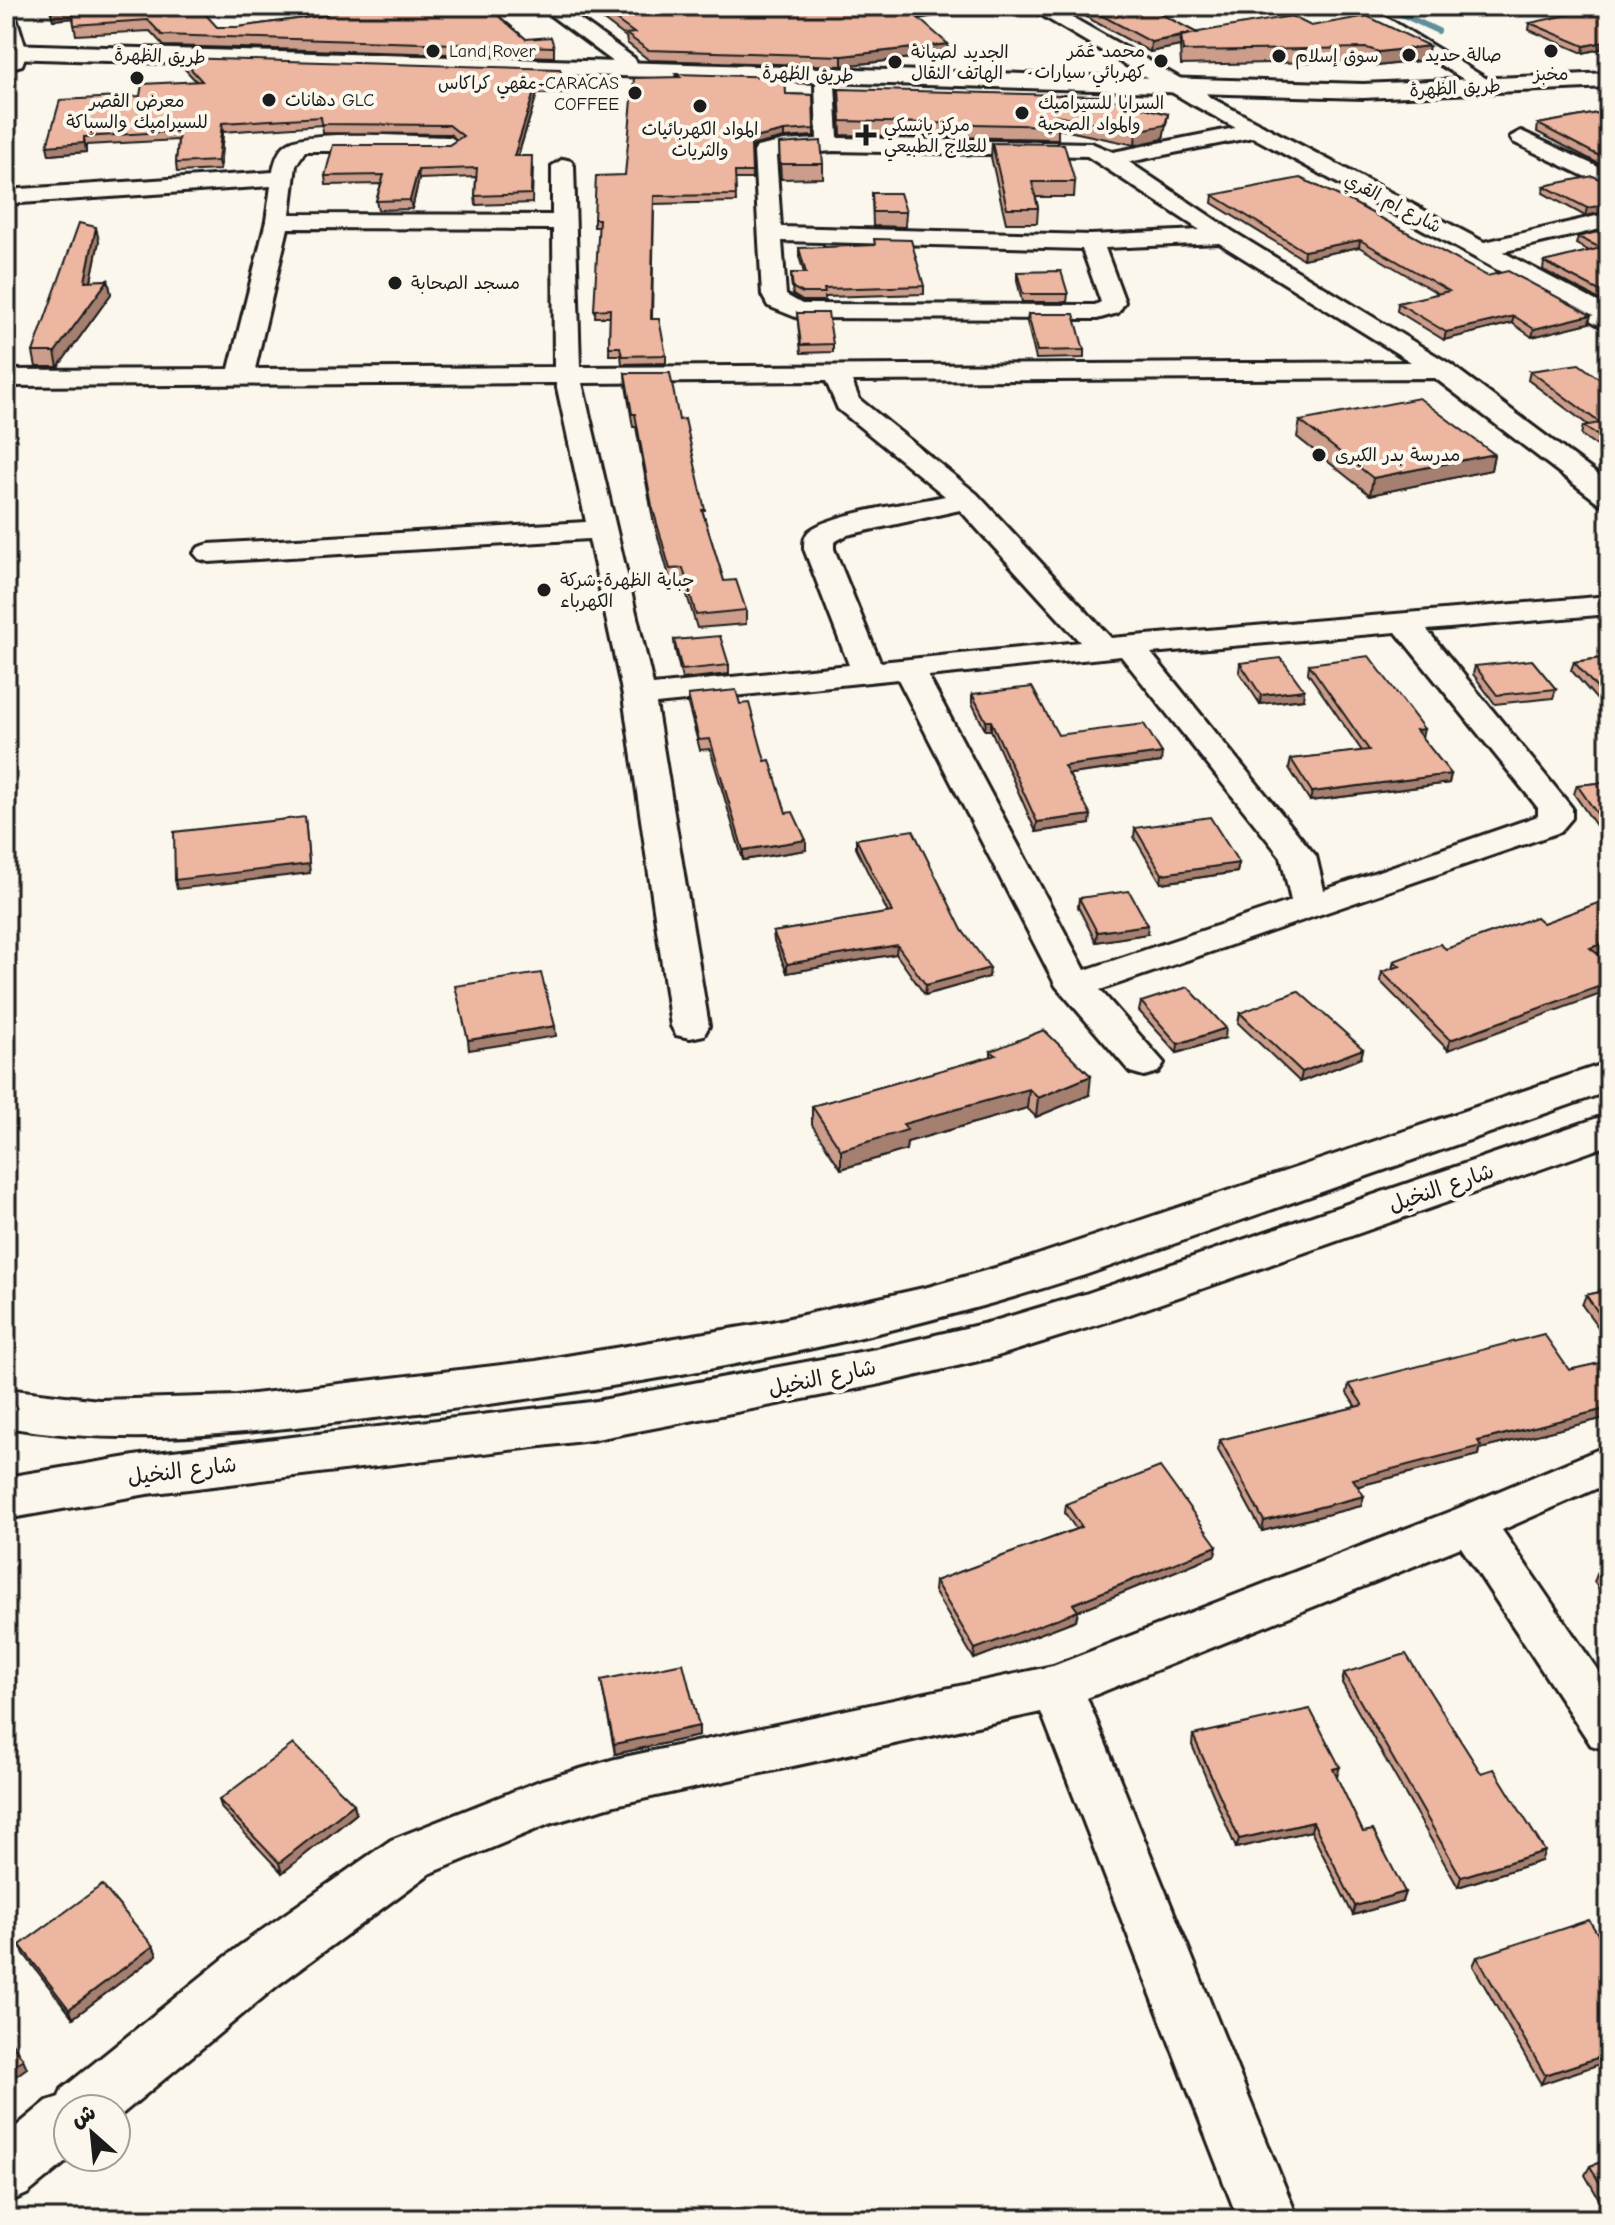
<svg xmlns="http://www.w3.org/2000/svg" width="1615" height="2225" viewBox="0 0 1615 2225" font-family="'Comic Neue','Playpen Sans Arabic',sans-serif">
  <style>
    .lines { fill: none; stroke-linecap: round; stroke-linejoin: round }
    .stream { stroke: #618f9b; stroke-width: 6 }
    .minor-casing { stroke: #1c1c1c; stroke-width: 6 }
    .tertiary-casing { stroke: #1c1c1c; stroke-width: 6 }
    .secondary-casing { stroke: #1c1c1c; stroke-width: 6 }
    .primary-casing { stroke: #1c1c1c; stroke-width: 6 }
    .minor { fill: #fbf7ec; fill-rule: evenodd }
    .tertiary { fill: #fbf7ec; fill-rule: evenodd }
    .secondary { fill: #fbf7ec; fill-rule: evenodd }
    .primary { fill: #fbf7ec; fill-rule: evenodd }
    .wall { fill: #cb9d8a; stroke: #1c1c1c; stroke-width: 2 }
    .shaded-wall { fill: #a57f70; stroke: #1c1c1c; stroke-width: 2 }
    .building { fill: #ecb6a0; stroke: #1c1c1c; stroke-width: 2 }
    .poi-dot { fill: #1c1c1c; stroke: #fbf7ec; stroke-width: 3 }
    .labels { text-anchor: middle; stroke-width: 8; stroke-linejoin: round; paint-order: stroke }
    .far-poi-label { font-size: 18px; fill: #1c1c1c; stroke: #fbf7ec; text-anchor: start }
    .far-street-label { font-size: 18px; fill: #1c1c1c; stroke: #fbf7ec }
    .street-label { font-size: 22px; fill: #1c1c1c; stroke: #fbf7ec }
  </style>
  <rect width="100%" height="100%" fill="#fbf7ec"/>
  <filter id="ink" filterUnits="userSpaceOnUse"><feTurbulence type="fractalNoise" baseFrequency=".0125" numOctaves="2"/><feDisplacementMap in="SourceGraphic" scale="16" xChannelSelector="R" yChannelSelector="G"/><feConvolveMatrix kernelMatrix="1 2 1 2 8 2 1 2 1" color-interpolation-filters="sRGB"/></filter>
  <g filter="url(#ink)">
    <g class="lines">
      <path class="stream" d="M1384,6L1438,31"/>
      <defs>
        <path id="minor" d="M538,6H561L634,58L642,70L632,76L625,74L619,66Z
          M1344,6H1368L1500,87L1497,91H1483Z
          M6,11L16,17L27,52L22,65L15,67L6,63Z
          M825,79L835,85L838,138L1091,143L1113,152L1255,124L1263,125L1266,130L1263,135L1129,162L1232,231L1450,364L1609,483V506L1599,503L1435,378L852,381L859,399L977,494L1111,638L1609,596V614L1427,630L1572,808V818L1560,832L1100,990L1164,1063L1158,1072L1144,1076L1130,1072L1056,986L898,679L656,704L709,1026L704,1035L690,1038L676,1035L671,1026L623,696L589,539L209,562L199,559L194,553L199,547L209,544L586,522L556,383L6,386V370L229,369L266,221L271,186L6,204V190L273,172C275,160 279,146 292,141C319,130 416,137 450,137L461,144L450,151H305L296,165L290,214L552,215V166L563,159L571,161L574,166L580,367L1411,362L1219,243L1105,248L1125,302L1118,313L1097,319L798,318L768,306L762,295L754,152L757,147L784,141L817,139L815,85ZM833,151L1087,156L1200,230L1091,235L781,227L776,156ZM288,228L553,229L554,367L255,369ZM782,241L1082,249L1101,302L1095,305L802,304L786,295ZM826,381L838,409L945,496C914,503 831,513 809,531C804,536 804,542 804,549L849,665L653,685L582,383ZM960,510L1080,642L880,662L834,549V542L847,535ZM1396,632L1531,799L1538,808V816L1324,890L1316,856L1310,849L1151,653ZM1121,656L1281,857L1291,901L1085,970L928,676Z
          M1521,131L1609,172V188L1513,142L1510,137Z
          M1609,213V227L1480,257L1472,255L1468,250L1472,245Z
          M1609,1445V1483L1502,1530L1609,1687V1751L1591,1745L1461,1547L1087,1698L1298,2219H1238L1041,1712L615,1805L549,1824L429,1874L278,1985L116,2119V2109H68V2157H72L27,2194L6,2203V2135L47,2101L59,2097L62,2089L238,1947L391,1840L542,1780L615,1759L1053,1666L1454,1510Z"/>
        <path id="tertiary" d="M1198,91L1609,308V327L1599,325L1190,103L1186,98L1190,93Z"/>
        <path id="secondary" d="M1026,6H1052L1206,93L1210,98L1206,103H1190Z"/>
        <path id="primary" d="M6,44L1363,84L1609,73V87L1363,98L6,58Z
          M1609,1062V1091L1085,1275C859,1348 627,1389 392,1416C262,1431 136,1449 6,1427V1389L99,1400L237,1396L536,1361L772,1322L928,1287L1020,1261Z
          M1609,1114V1145L1119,1318L991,1358L876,1385L591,1440L147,1494L6,1519V1477L147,1454L591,1402L876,1349L991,1322L1085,1294Z"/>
      </defs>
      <use href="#minor" class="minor-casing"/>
      <use href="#tertiary" class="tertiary-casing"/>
      <use href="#secondary" class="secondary-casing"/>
      <use href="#primary" class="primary-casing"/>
      <use href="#minor" class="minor"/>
      <use href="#tertiary" class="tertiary"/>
      <use href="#secondary" class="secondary"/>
      <use href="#primary" class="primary"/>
    </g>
    <path class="wall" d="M49,6L217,27H238L319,16L310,6H487L526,39L554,47V57L164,46L150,31L76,35L73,18L53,20Z
      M585,6H993L918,19L947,54L842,66L649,60L627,43L626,37Z
      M1066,6H1146L1197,33L1311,26L1426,60L1377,66L1365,61L1181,65L1180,46L1150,52Z
      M1530,23L1609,47L1583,53L1529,30Z
      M181,58L566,85L567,94H537L518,156L533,165L532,203L476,205L475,196L476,177L419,179L412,209L378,210L376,201L381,184L326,185L325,176L449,145L457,140L450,134L323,133L322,125L223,132L220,170L177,172L176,163L178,140L86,145V152L49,155L140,96L196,81L182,66Z
      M676,74L786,94L813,95L814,136L784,138L754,145L751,152L752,179H735L736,202L654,204L652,319L666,355V363L622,364L621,355H609L610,317H595L599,227H594V219L625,175L676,77Z
      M839,89L1168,114L1163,139L1135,145L1058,129V139L841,135Z
      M1609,111V169L1537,132L1538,124Z
      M992,143L1075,182L1074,197H1036L1038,208L1037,223H1006L991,157Z
      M779,144L823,164V178L781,179Z
      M1609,183V211L1585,216L1543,193L1544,186Z
      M872,193L906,212L905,227L873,226Z
      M1213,195L1487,276L1589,323L1532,337L1512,323L1444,340L1397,311L1398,303L1439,294L1359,247L1303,259L1212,203Z
      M1609,229V305L1543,270L1544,262L1589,251L1576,244L1578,237Z
      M99,241L91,281L108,280L111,294L58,367H36L33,352Z
      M799,248L924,286V294L825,297V301H803L793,295L791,281V273H804L799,256Z
      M1017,272L1068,294L1067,302H1022L1017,280Z
      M797,313L833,344V352L801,353Z
      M1028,314L1084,350V358L1036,359L1027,322Z
      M1530,371L1609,386V454L1581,435L1583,426L1588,425L1528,380Z
      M625,373L679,420L705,520L724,581L746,610V624L697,628L683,582L671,583L653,519L636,427H633L626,386Z
      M1300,421L1494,454L1491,470L1370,495L1297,437Z
      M674,640L729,665V674L682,679L675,649Z
      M1609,657V705L1606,702H1599L1571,670L1574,662Z
      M1240,663L1303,699L1260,704L1239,672Z
      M1309,664L1422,738L1451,774L1449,783L1310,801L1289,768L1291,759L1362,751L1308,673Z
      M1475,666L1556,689L1553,698L1495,704L1473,674Z
      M972,694L1058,735L1161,762L1069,774L1090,824L1036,832L991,730H985L972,703Z
      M688,695L740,704L765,761L786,813L806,850L743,860L710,749L700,750L688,704Z
      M1609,782V826L1597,827L1574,794L1577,785Z
      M1135,828L1239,863L1237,872L1161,883L1134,837Z
      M856,839L962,930L989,977L925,995L896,954L787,973L774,941L773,932L888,913L856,848Z
      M1079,898L1147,934L1096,942L1078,907Z
      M1543,923L1597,954L1448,1050L1380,981L1382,972L1392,969L1394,961L1446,949Z
      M1141,1002L1225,1038L1177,1053L1139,1011Z
      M1240,1013L1363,1049L1361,1058L1300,1082L1238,1023Z
      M991,1051L1089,1095L1036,1117L1027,1108L907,1142L906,1150L841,1169L812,1125V1106L991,1057Z
      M1609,1290V1342L1582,1305L1586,1295Z
      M1609,1361V1417L1480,1449L1479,1455L1358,1486L1361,1506L1262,1531L1218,1450L1220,1440L1356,1407L1347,1393L1349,1384L1569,1370Z
      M1066,1504L1217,1546L1215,1555L1078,1611L1076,1620L974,1659L934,1591L935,1581L1076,1529L1065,1513Z
      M1609,1568V1601L1594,1582L1598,1572Z
      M1344,1673L1481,1773L1541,1861L1458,1887L1342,1683Z
      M601,1680L699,1726V1736L615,1754Z
      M1193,1735L1337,1776L1336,1777L1363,1832L1405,1892L1402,1901L1353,1915L1311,1831L1236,1848L1192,1745Z
      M219,1800L354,1804L356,1814L282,1873L222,1809Z
      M20,1945L153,1946L157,1955L73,2018L24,1954Z
      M1609,1952L1541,2084L1473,1966L1477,1957Z
      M1609,2159V2216L1585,2175L1590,2166Z"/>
    <path class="shaded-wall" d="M939,6H993L909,20L910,11Z
      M73,8L75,18L53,20L51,10Z
      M1181,37L1180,46L1150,52L1151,42Z
      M1609,41V47L1583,53L1584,46Z
      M948,44L947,54L842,66V56Z
      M1429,46L1426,60L1377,66L1379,52Z
      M536,86L537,94L515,165L514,156Z
      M1168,114L1163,139L1135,145L1136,131Z
      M222,123L223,132L220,170L218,161Z
      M784,131V138L754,145L751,152V145L754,138Z
      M84,137L86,152L49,155L47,146Z
      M418,170L419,179L412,209L410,200Z
      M1609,204V211L1585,216L1587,208Z
      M96,227L99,241L88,295L85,281Z
      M1360,240L1359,247L1303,259L1304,251Z
      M108,280L111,294L58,367L55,352Z
      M1591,315L1589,323L1532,337L1534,329Z
      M1514,316L1512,323L1444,340L1446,332Z
      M1494,454L1491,470L1370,495L1373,478Z
      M1304,690L1303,699L1260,704L1261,695Z
      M1601,693H1609L1606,702H1599Z
      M986,721H991V730H985Z
      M1424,729L1422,738L1416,730Z
      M1162,753L1161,762L1063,775L1064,766Z
      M1451,774L1449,783L1310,801L1312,792Z
      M1091,815L1090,824L1036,832L1037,822Z
      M305,817L310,873L177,889L175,880Z
      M806,840V850L743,860V850Z
      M1239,863L1237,872L1161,883L1162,874Z
      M1148,925L1147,934L1096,942L1097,932Z
      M1609,941V949L1588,957L1590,948Z
      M897,945L896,954L787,973V964Z
      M990,968L989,977L925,995L926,985Z
      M1609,983V991L1448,1050L1450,1040Z
      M555,1026L556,1036L469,1050L468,1040Z
      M1226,1028L1225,1038L1177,1053L1178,1044Z
      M1363,1049L1361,1058L1300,1082L1302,1072Z
      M1091,1076L1089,1095L1036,1117L1038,1098Z
      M1029,1089L1027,1108L907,1142L906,1150L841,1169V1150L903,1124Z
      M1609,1408V1417L1480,1449L1479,1455L1351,1488L1353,1479L1478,1441Z
      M1364,1496L1361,1506L1262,1531L1264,1521Z
      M1217,1546L1215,1555L1078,1611L1076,1620L974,1659L975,1649L1073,1604Z
      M699,1726V1736L615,1754L614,1744Z
      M1340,1767L1337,1776L1330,1779L1333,1769Z
      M354,1804L356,1814L282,1873L279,1863Z
      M1313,1822L1311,1831L1236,1848L1239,1839Z
      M1545,1851L1541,1861L1458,1887L1461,1877Z
      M1405,1892L1402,1901L1353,1915L1355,1906Z
      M153,1946L157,1955L73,2018L69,2009Z
      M1609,2054V2061L1541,2084L1545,2075Z
      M23,2059L27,2068L6,2083V2071Z"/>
    <path class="building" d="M50,6H198L217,27H238L327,15L318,6H487L526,39L551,37L554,47L162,35L148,20L74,25L73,8L51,10Z
      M597,6H939L910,11L948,44L842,56L648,50L626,34L634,33Z
      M1084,6H1146L1197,33L1151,42Z
      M1609,6V41L1584,46L1530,23Z
      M1291,16L1311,26L1367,16L1429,46L1379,52L1367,48L1183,51L1181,35Z
      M181,58L560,69L566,85L536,86L514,156H532L531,194L475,196L477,168L418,170L410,200L376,201L384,175L325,176L333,145H449L463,136L449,125L322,124L321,117L222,123L218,161L176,163L179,131L84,137V143L47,146L60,100L140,96L142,84L202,81Z
      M676,74L785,77L786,94L813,95L814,129L784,131L754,138L751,145L752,172H735L736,195L654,196L651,319H659L666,355L622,356L620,347H609L610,309L594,310L599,219H594L596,176L625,175L634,78L680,77Z
      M839,89L1099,96L1168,114L1165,125L1136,131L1056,115L1059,126L841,121Z
      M1609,111V161L1538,124Z
      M821,141L823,164H780L779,144Z
      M992,143L1064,144L1075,182H1032L1038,208H1007Z
      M1593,176L1609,183V204L1587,208L1544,186Z
      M1300,178L1350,201L1487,276L1508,271L1591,315L1534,329L1514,316L1446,332L1398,303L1449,291L1360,240L1304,251L1213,195Z
      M872,193H900L906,212H873Z
      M79,223L96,227L85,281L108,280L55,352H33Z
      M1609,229V296L1544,262L1601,248L1578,237Z
      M874,239L911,240L924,286L824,289L825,293H803L793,288L791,273H806L799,248L875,245Z
      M1061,271L1068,294H1023L1017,272Z
      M797,313H828L833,344L801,345Z
      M1028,314H1074L1084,350L1037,351Z
      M1579,364L1609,386V443L1583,426L1600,423L1530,371Z
      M625,373H670L679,420L685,419L705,510H702L724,581L736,580L746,610L696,615L683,568L670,569L652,506L635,414H632Z
      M1419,398L1494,454L1373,478L1300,421Z
      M720,636L729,665L682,670L674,640Z
      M1369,656L1424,729L1416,730L1451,774L1312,792L1291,759L1369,750L1309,664Z
      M1609,657V693H1601L1574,662Z
      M1281,658L1304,690L1261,695L1240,663Z
      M1532,660L1556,689L1497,695L1475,666Z
      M1032,687L1058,735L1144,724L1162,753L1064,766L1091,815L1037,822L991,721H986L972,694Z
      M736,690L740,704L749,703L765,761L770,760L786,813L793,812L806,840L743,850L710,739L699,740L688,695Z
      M1609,782V817L1600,818L1577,785Z
      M305,817L309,864L175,880L174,832Z
      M1210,817L1239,863L1162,874L1135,828Z
      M913,830L962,930L990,968L926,985L897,945L787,964L773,932L892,912L856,839Z
      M1129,891L1148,925L1097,932L1079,898Z
      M1609,899V941L1590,948L1609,963V983L1450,1040L1382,972L1400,966L1394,961L1440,944L1446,949L1536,917L1543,923Z
      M541,973L555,1026L468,1040L455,986Z
      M1188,987L1226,1028L1178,1044L1141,1002Z
      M1298,991L1363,1049L1302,1072L1240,1013Z
      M1044,1030L1091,1076L1038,1098L1029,1089L903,1124L907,1130L841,1150L812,1106L996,1055L991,1051Z
      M1609,1290V1328L1586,1295Z
      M1544,1334L1569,1370L1609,1361V1408L1478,1441L1481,1446L1353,1479L1364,1496L1264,1521L1220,1440L1363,1405L1349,1384Z
      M1160,1467L1217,1546L1073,1604L1078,1611L975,1649L935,1581L1082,1527L1066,1504Z
      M1609,1568V1587L1598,1572Z
      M1406,1654L1481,1773L1494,1769L1545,1851L1461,1877L1344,1673Z
      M683,1663L699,1726L614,1744L601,1680Z
      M1310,1709L1340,1767L1333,1769L1363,1832L1373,1830L1405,1892L1355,1906L1313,1822L1239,1839L1193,1735Z
      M293,1744L354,1804L279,1863L219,1800Z
      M102,1885L153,1946L69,2009L20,1945Z
      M1589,1920L1609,1952V2054L1545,2075L1477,1957Z
      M6,2034L23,2059L6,2071Z
      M1609,2159V2200L1590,2166Z"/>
  </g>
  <g class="poi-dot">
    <circle cx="433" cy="51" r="8"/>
    <circle cx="1551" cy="51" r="8"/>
    <circle cx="1409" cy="55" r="8"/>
    <circle cx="1279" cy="56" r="8"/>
    <circle cx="1161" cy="61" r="8"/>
    <circle cx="895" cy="62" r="8"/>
    <circle cx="137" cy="78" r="8"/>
    <circle cx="635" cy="93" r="8"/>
    <circle cx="269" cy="100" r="8"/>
    <circle cx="700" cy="106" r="8"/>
    <circle cx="1022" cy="113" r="8"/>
    <path d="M862 123h8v8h8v8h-8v8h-8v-8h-8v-8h8z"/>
    <circle cx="395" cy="283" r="8"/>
    <circle cx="1319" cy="455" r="8"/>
    <circle cx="544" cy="590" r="8"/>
  </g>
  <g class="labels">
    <g class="far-poi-label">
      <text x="449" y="57">Land Rover</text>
      <text x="1145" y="57" text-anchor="end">محمد عَمَر<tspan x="1145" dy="21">-كهربائي سيارات</tspan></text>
      <text x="911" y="58">الجديد لصيانة<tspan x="911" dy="21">الهاتف النقال</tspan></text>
      <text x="1425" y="61">صالة حديد</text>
      <text x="1295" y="62">سوق إسلام</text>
      <text x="1551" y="80" text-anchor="middle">مخبز</text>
      <text x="619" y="89" text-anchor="end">مقهي كراكاس-CARACAS<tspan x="619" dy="21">COFFEE</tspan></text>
      <text x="285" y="106">دهانات GLC</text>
      <text x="137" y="107" text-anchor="middle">معرض القصر<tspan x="137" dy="21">للسيراميك والسباكة</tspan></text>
      <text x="1038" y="109">السرايا للسيراميك<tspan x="1038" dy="21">والمواد الصحية</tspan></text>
      <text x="884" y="131">مركز يانسكي<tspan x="884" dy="21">للعلاج الطبيعي</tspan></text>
      <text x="700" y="135" text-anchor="middle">المواد الكهربائيات<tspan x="700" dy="21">والثريات</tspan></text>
      <text x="411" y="289">مسجد الصحابة</text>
      <text x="1335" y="461">مدرسة بدر الكبرى</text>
      <text x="560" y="586">جباية الظهرة-شركة<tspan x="560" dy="21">الكهرباء</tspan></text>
    </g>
    <g class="far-street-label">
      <text transform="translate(160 56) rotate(2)" y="6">طريق الظهرة</text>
      <text transform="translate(808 74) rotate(2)" y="6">طريق الظهرة</text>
      <text transform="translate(1455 88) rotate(-3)" y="6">طريق الظهرة</text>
      <text transform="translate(1393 203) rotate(28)" y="6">شارع ام القري</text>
    </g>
    <g class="street-label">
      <text transform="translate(1441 1187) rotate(-19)" y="8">شارع النخيل</text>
      <text transform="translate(822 1377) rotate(-12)" y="8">شارع النخيل</text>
      <text transform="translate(182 1470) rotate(-7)" y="8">شارع النخيل</text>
    </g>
  </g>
  <rect width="1615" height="2225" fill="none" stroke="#fbf7ec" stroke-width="32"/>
  <rect x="16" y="16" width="1583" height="2193" fill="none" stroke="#1c1c1c" stroke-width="3" filter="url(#ink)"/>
  <g transform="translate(92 2133) rotate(333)"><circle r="38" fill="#fbf7ec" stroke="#a29f99" stroke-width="2"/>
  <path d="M0-6L14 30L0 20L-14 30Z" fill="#1c1c1c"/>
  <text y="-12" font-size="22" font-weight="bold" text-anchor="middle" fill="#1c1c1c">ش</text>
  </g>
</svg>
